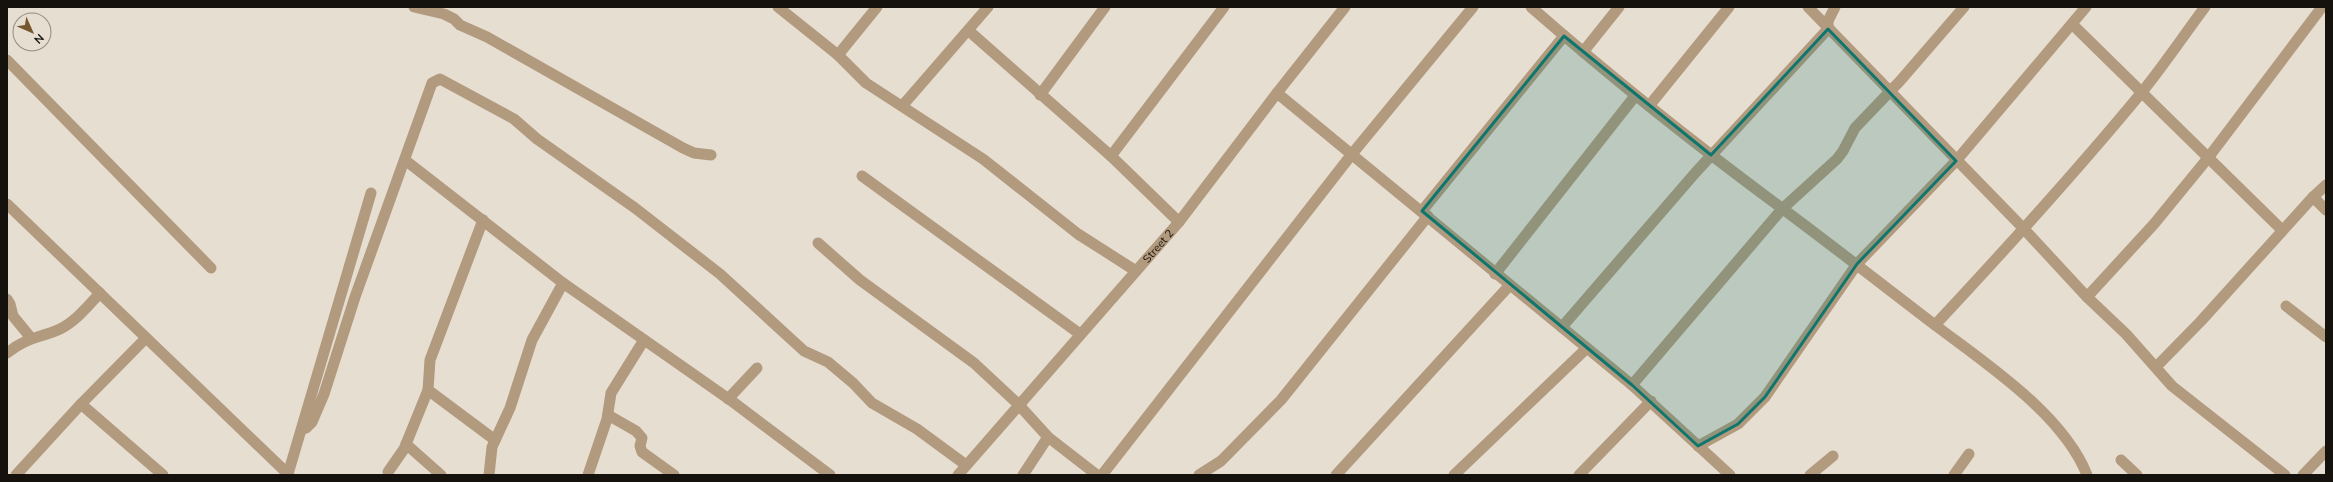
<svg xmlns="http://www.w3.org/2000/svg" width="2333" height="482" viewBox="0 0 2333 482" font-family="Mulish,sans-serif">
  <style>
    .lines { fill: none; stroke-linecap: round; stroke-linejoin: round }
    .minor { stroke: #b29a7e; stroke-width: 11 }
    .marked { fill: #0f766e; fill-opacity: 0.2; stroke: #0f766e; stroke-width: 3; stroke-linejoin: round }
    .labels { text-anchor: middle; stroke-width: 4; stroke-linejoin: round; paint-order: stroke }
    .street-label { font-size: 11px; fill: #15120e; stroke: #e7ded2 }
  </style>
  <rect width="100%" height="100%" fill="#e7ded2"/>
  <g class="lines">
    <g class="minor">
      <path d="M414,7L444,14L454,19L460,25L487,37L683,148L694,153L711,155"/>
      <path d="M778,7L838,55L866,83L983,159L1078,234L1136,271"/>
      <path d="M1531,7C1612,78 1696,145 1783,209C1834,247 1884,286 1935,325C1986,364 2063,414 2087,475"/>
      <path d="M1808,7L2024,229L2087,297L2126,334L2172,386L2285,475"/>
      <path d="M2072,24L2282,230"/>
      <path d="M969,31L1111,156L1179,222"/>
      <path d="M1583,52L1619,7"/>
      <path d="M838,55L877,7"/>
      <path d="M7,60L211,268"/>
      <path d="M1277,93L1632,385L1730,475"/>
      <path d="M1040,95L1105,7"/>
      <path d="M903,105L988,7"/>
      <path d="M1649,106L1729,7"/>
      <path d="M1111,156L1224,7"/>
      <path d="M405,160L563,283"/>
      <path d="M862,176L1080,334"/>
      <path d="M2313,197L2326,210"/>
      <path d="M7,204L289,475"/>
      <path d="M1422,211L1564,36"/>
      <path d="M483,220L430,360L428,390L495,440"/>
      <path d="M818,243L860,280L974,363L1018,404L1048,437L1097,475"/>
      <path d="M1495,274L1635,96"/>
      <path d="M2087,297L2154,224L2208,158L2322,7"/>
      <path d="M7,299L10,304L13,316L31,338"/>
      <path d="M2286,306L2326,337"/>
      <path d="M1935,325C2006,249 2076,172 2142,92C2164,65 2184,35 2205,7"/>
      <path d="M1562,327L1696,172L1828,29V21L1835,7"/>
      <path d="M7,353C27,337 40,338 60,329C76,321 88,306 100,293"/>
      <path d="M2156,367L2201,321L2313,197L2326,185"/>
      <path d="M1632,385L1782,209L1837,159L1843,151L1855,128L1900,81L1964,7"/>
      <path d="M728,399L757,368"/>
      <path d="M81,404L163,475"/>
      <path d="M608,415L636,431L642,438L640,446L642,452L674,475"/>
      <path d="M303,429L306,428L312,422L324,394L355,297L432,83L440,79L514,119L537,139L635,208L720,274L804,351L828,362L853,383L872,403L917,429L966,465"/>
      <path d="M406,444L441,475"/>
      <path d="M1698,446L1738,424L1765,397L1857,264L1956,161L2086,7"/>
      <path d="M2121,460L2137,475"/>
      <path d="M388,472L404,449L428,390"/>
      <path d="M288,474L371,193"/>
      <path d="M16,475L81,404L146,338"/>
      <path d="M489,475L492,447L510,408L532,340L563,283L733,402L830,475"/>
      <path d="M588,475L607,419L611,393L644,340"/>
      <path id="s1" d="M958,475L1179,222L1277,93L1345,7"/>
      <path d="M1023,475L1048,437"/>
      <path d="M1102,475L1352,154L1473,7"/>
      <path d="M1199,475L1221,461L1281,400L1428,216"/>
      <path d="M1336,475L1509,286"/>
      <path d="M1454,475L1587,348"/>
      <path d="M1579,475L1651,401"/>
      <path d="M1810,475L1833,456"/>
      <path d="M1954,475L1969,454"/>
      <path d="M2303,475L2326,451"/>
    </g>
  </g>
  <path class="marked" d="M1828,29L1956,161L1857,264L1765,397L1738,424L1698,446L1632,385L1422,211L1564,36L1711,155Z"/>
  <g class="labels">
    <g class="street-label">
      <text dy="4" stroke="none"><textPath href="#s1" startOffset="304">Street 2</textPath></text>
    </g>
  </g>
  <rect width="2333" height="482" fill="none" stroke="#15120e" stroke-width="16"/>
  <g transform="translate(32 32) rotate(135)"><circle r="19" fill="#e7ded2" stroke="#938c84"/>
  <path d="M0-3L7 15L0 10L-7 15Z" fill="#77572d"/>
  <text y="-6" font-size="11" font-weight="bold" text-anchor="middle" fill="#15120e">N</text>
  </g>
</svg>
